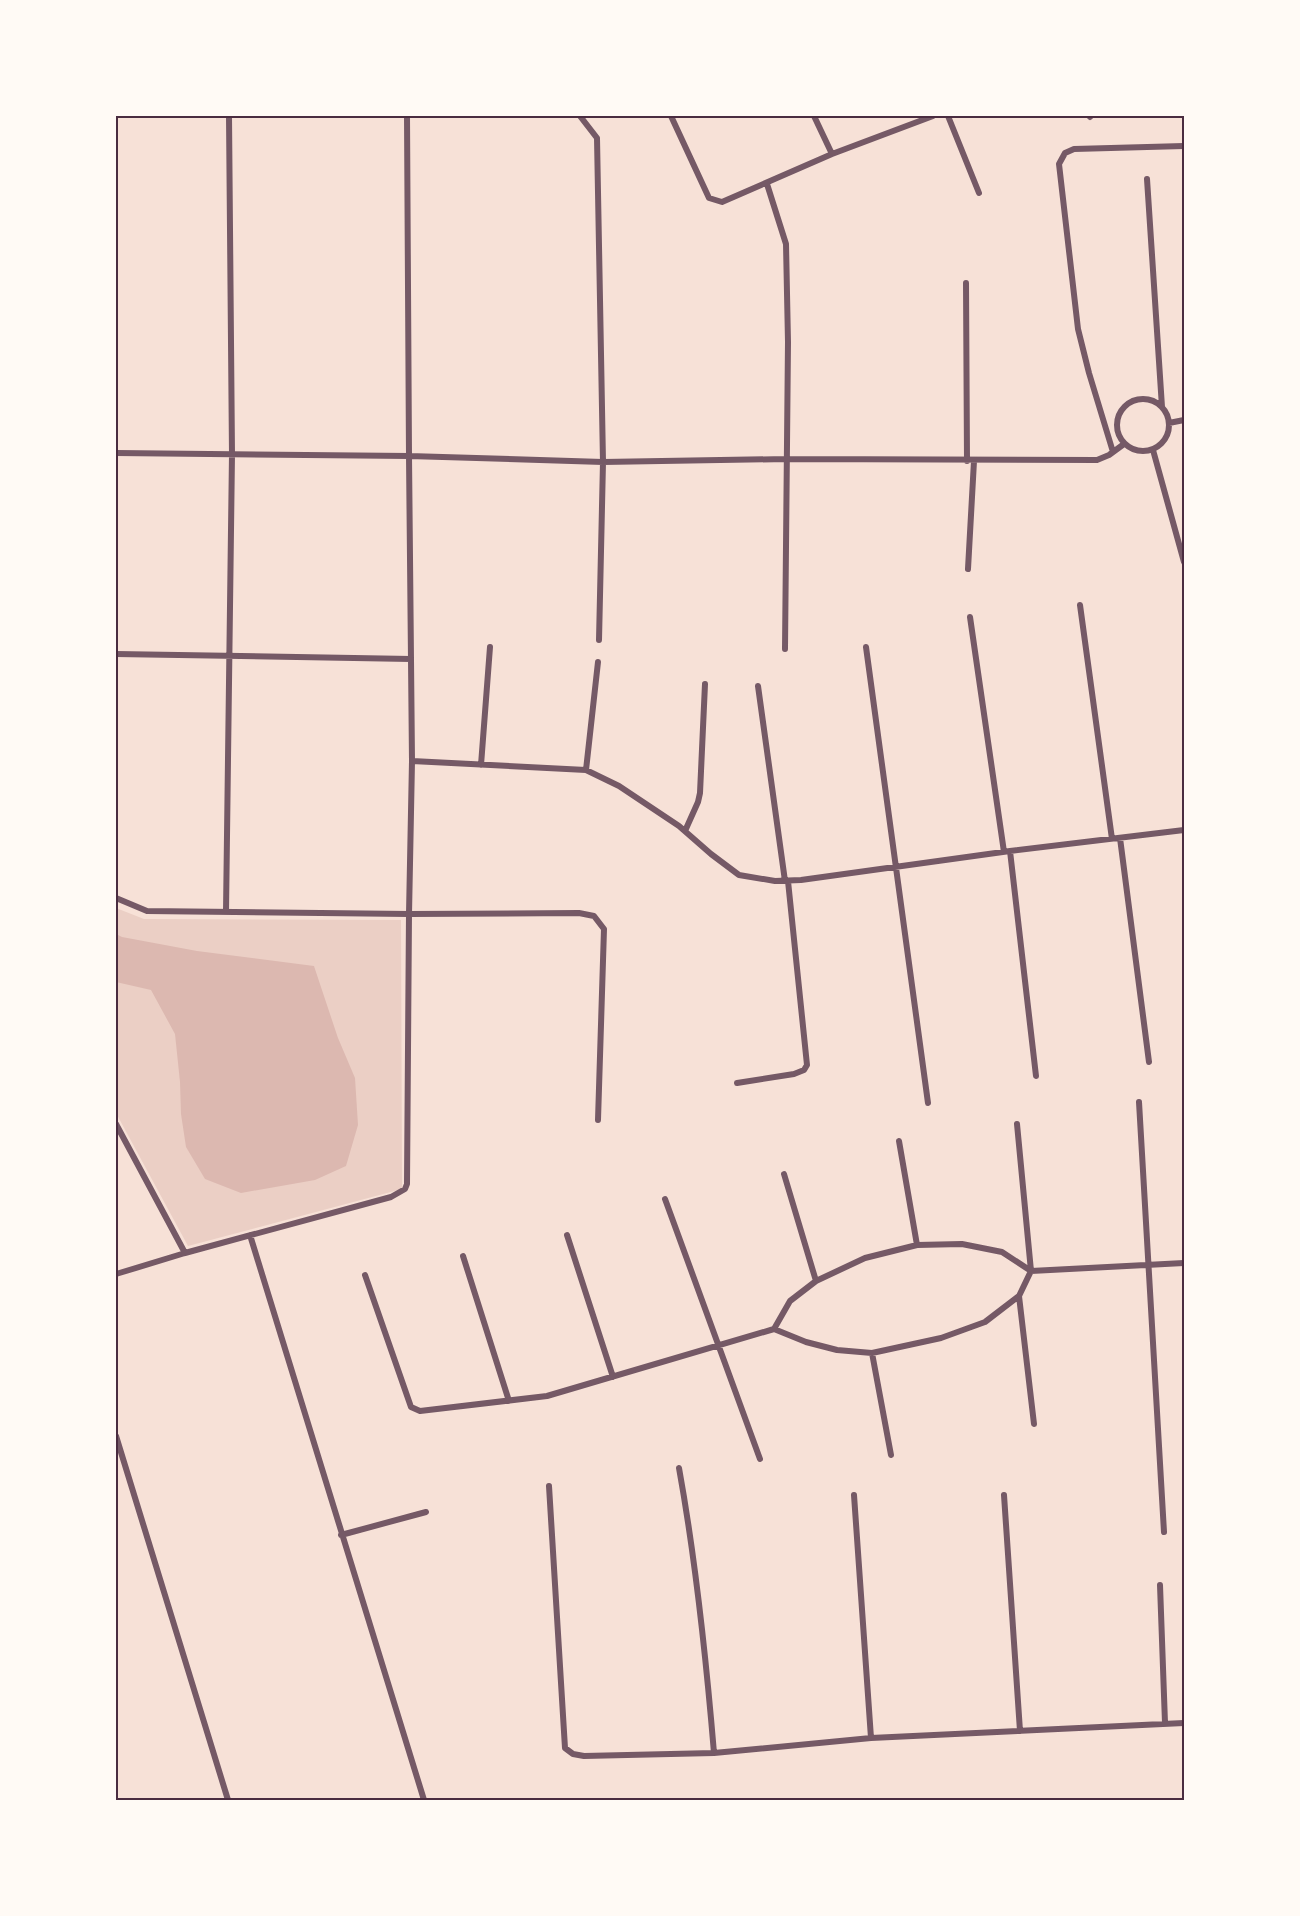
<svg xmlns="http://www.w3.org/2000/svg" width="1300" height="1916" viewBox="0 0 1300 1916" font-family="'PT Serif',serif">
  <style>
    .green { fill: #ebcfc5 }
    .water { fill: #dcb8b0 }
    .lines { fill: none; stroke-linecap: round; stroke-linejoin: round }
    .minor { stroke: #755966; stroke-width: 6 }
    .neatline { fill: none; stroke: #4a2c40; stroke-width: 2 }
  </style>
  <rect width="100%" height="100%" fill="#f7e1d7"/>
  <path class="green" d="M116,908L144,919L401,920L402,1189L188,1246L116,1113Z"/>
  <path class="water" d="M116,934L122,937L197,951L314,966L338,1038L355,1078L358,1125L346,1166L315,1180L241,1193L205,1179L186,1147L181,1114L180,1082L175,1034L151,990L116,982Z"/>
  <g class="lines">
    <path class="minor" d="M580,116L597,138L603,462L599,640
      M671,116L709,198L722,202L832,154L933,116
      M814,116L832,154
      M948,116L979,193
      M1090,117L1091,116
      M1147,179L1162,407
      M767,184L786,244L788,342L785,649
      M966,283L967,461
      M1117 425a26 26 0 1 1 52 0a26 26 0 1 1-52 0Z
      M1169,423L1184,420
      M1153,450L1184,562
      M1113,452L1089,373L1078,329L1059,164L1065,153L1074,149L1184,146
      M116,453L409,456L603,462L786,459L1097,460L1109,455L1124,444
      M968,569L974,461
      M1080,605L1112,839
      M970,617L1004,852
      M866,647L928,1103
      M116,654L411,659
      M758,686L785,881
      M412,761L586,770L619,786L679,826L711,854L739,875L775,881L801,880L1010,851L1184,830
      M481,765L490,647
      M586,770L598,662
      M685,831L698,802L700,793L705,684
      M1120,838L1149,1062
      M1010,851L1036,1076
      M116,898L147,911L409,914L579,913L594,916L604,929L598,1120
      M226,912L232,454L229,116
      M737,1083L794,1074L804,1070L807,1065L788,881
      M1139,1102L1164,1532
      M116,1124L185,1253
      M1017,1124L1031,1271
      M899,1141L917,1245
      M784,1174L816,1281
      M665,1199L760,1459
      M250,1235L424,1800
      M567,1235L613,1377
      M463,1256L509,1401
      M116,1274L185,1253L391,1197L405,1189L407,1184L409,914L412,761L409,456L407,116
      M365,1275L411,1407L420,1411L547,1396L774,1329L806,1342L837,1350L872,1353L941,1338L985,1322L1019,1296L1031,1271
      M1019,1296L1034,1424
      M774,1329L790,1301L816,1281L865,1258L917,1245L962,1244L1002,1252L1031,1271L1184,1263
      M872,1353L891,1455
      M116,1436L228,1800
      M679,1468C696,1562 706,1657 714,1753
      M549,1486L565,1748L573,1754L584,1756L714,1753L871,1738L1184,1723
      M854,1495L871,1738
      M1004,1495L1020,1731
      M341,1535L426,1512
      M1160,1585L1165,1723"/>
  </g>
  <rect width="1300" height="1916" fill="none" stroke="#fffaf5" stroke-width="234"/>
  <rect x="117" y="117" width="1066" height="1682" class="neatline"/>
</svg>
